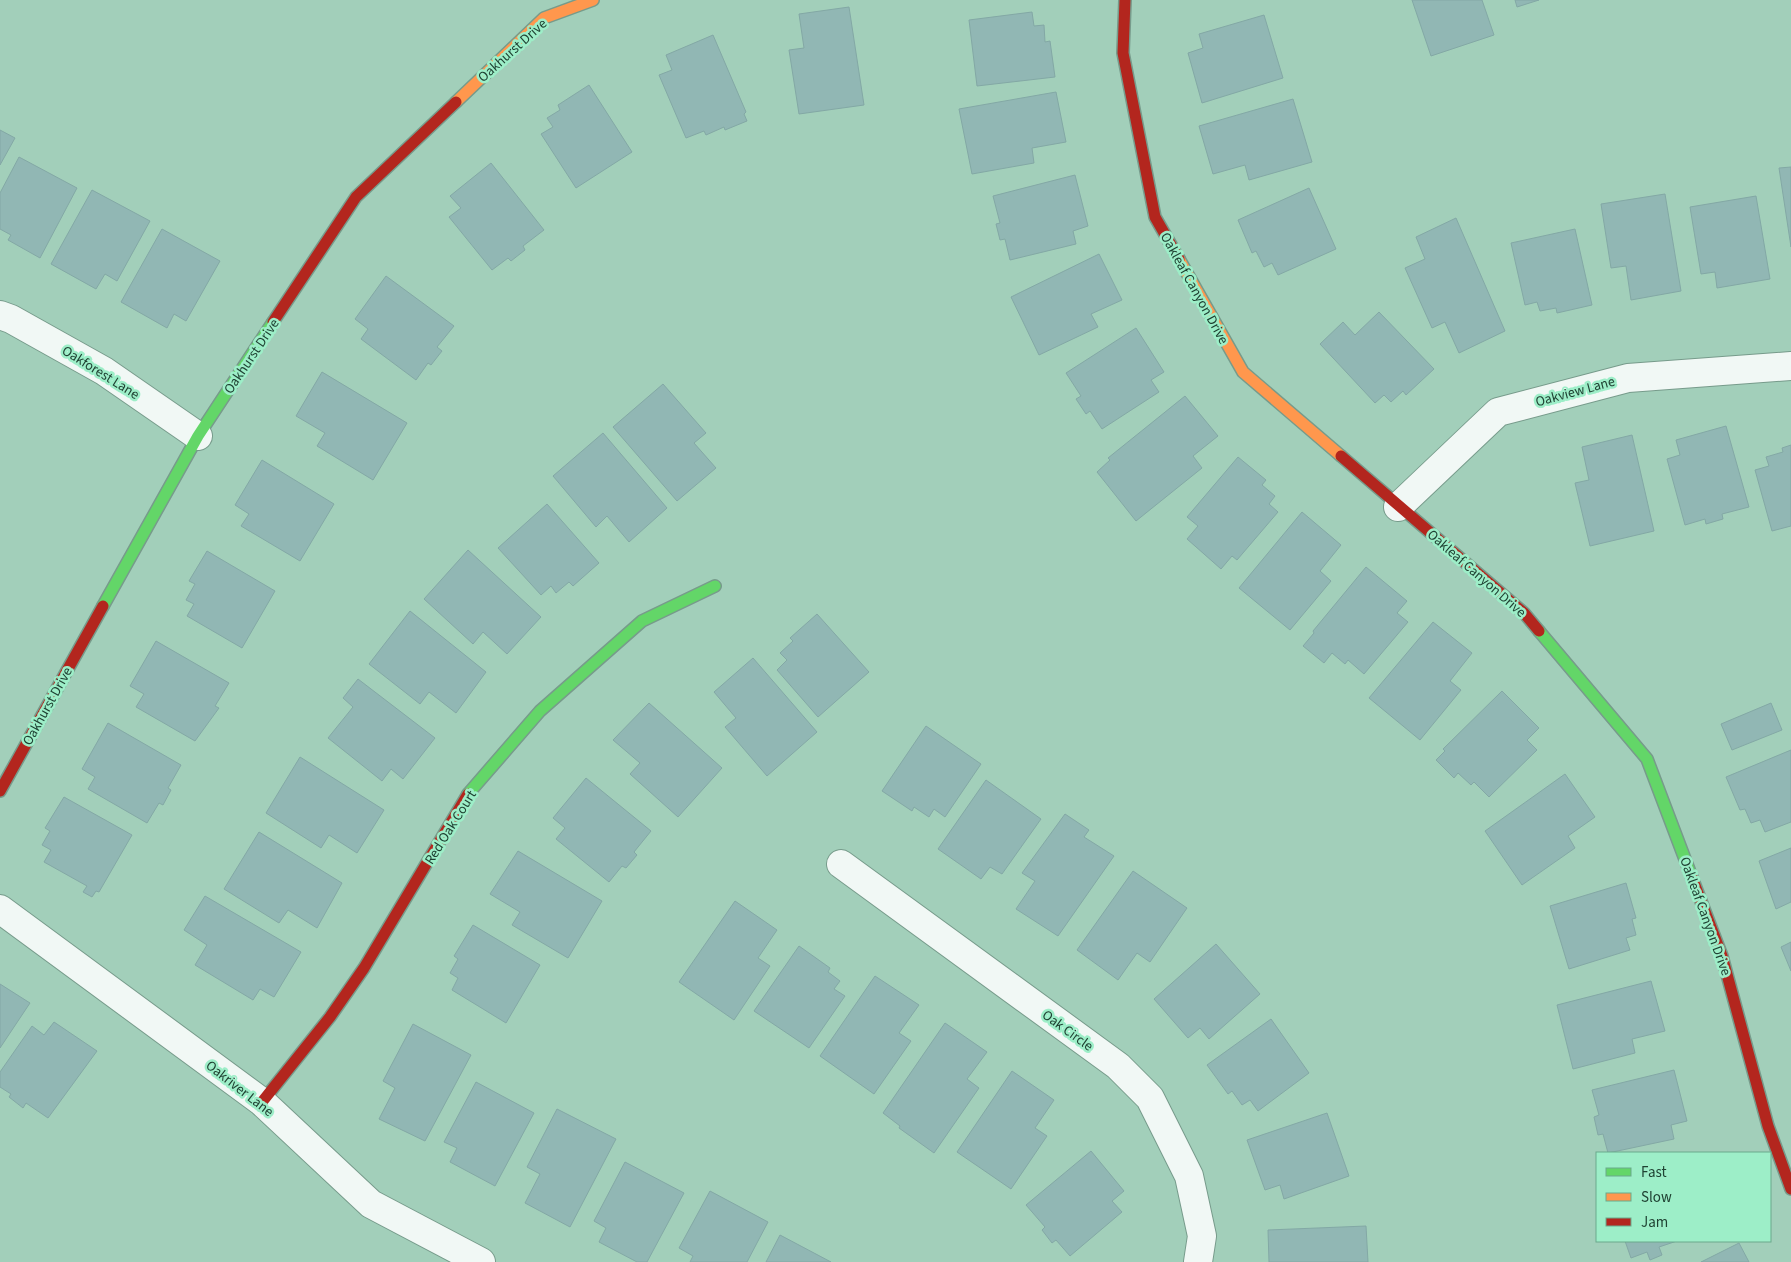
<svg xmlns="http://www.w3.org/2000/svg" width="1791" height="1262" viewBox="0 0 1791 1262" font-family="'Source Sans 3',sans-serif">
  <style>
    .building { fill: #91b7b4; stroke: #83a8a5 }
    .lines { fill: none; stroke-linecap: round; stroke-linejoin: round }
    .street-casing { stroke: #779b8b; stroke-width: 30 }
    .fast-casing { stroke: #779b8b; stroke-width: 14 }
    .slow-casing { stroke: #779b8b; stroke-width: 14 }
    .jam-casing { stroke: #779b8b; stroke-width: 14 }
    .street { stroke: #f1f8f5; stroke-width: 28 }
    .fast { stroke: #63d668; stroke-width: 11 }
    .slow { stroke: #ff974d; stroke-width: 11 }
    .jam { stroke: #b3261e; stroke-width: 11 }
    .labels { text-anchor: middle; stroke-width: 5; stroke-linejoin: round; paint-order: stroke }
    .street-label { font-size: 14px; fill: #1f4132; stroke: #9deec8 }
  </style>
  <rect width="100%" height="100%" fill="#a2cfba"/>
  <path class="building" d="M1412,0H1482L1494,35L1431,56Z
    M1515,0H1539L1517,7Z
    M849,7L864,105L799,114L789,50L804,48L799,14Z
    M1032,12L1034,26L1044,25L1045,42L1050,41L1055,77L977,86L969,20Z
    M1264,15L1283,78L1202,103L1188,53L1203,48L1199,34Z
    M713,35L746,112L744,114L747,121L725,130L724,127L706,135L704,131L686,138L659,75L672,70L666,55Z
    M589,85L632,152L576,188L541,134L553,127L547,118L560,110L558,105Z
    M1056,92L1066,142L1032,148L1034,163L972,174L959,109Z
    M1293,99L1312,162L1249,180L1245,165L1213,174L1199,126Z
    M0,130L15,138L0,165Z
    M19,157L77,188L40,258L8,240L11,235L0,229V193Z
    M491,163L544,230L523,246L525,250L511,261L508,258L492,270L449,217L461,208L450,196Z
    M1791,167V247L1779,168Z
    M1075,175L1088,226L1073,231L1076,244L1010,260L1005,239L1000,240L996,224L1000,223L993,196Z
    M1309,188L1336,249L1278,275L1272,263L1264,267L1256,251L1252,253L1238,220Z
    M92,190L150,221L117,281L105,274L96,289L51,264Z
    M1665,194L1681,291L1631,300L1626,266L1611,268L1601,204Z
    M1756,196L1770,279L1717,288L1715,272L1701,274L1690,207Z
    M1456,218L1505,331L1459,353L1445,322L1432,328L1405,268L1425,259L1416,237Z
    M162,229L220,261L186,321L174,314L167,328L121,302Z
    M1575,229L1592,305L1557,313L1556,308L1540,311L1537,302L1525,305L1511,243Z
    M1099,254L1122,300L1091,314L1098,327L1039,355L1011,297Z
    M386,276L454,326L437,347L442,351L431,365L428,363L416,380L361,339L368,329L355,319Z
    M1379,312L1434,369L1406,395L1403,391L1391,402L1384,395L1375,403L1320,344L1343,322L1355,335Z
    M1136,328L1164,372L1151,380L1159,392L1102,429L1090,411L1086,414L1076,399L1081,396L1066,373Z
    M322,372L407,423L373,480L317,446L325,433L296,416Z
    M663,384L706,433L694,443L716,468L677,501L613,427Z
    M1185,396L1218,436L1193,456L1202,468L1136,521L1097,472L1110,460L1108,458Z
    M1726,426L1749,507L1722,514L1723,519L1706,524L1705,519L1685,525L1667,459L1680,455L1676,440Z
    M603,433L667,508L629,542L607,516L596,527L553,476Z
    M1632,435L1654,531L1590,546L1575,483L1589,480L1582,447Z
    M1791,445V526L1772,531L1755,470L1769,466L1766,457L1783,452L1782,448Z
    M1238,457L1266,480L1262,485L1275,496L1269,504L1278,512L1237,560L1232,556L1221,569L1187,539L1198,526L1187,517Z
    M262,460L334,504L300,561L241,526L249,514L235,505Z
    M547,504L599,563L573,586L569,582L556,593L551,586L541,595L498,548Z
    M1302,512L1341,545L1320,571L1331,581L1290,630L1239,588Z
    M468,550L541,617L507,654L483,632L473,644L424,599Z
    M207,551L275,591L242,648L187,616L194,604L186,600L195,584L189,581Z
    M1366,567L1407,601L1397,613L1408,622L1364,674L1348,660L1345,664L1332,653L1324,663L1303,646L1314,633L1313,631Z
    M410,611L486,672L456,713L429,692L420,704L369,664Z
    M817,614L869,672L818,717L777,670L787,660L780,653L793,641L790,638Z
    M1433,622L1472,653L1450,681L1461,690L1420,740L1369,698Z
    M156,641L229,683L215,706L219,708L195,741L136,707L144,694L130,686Z
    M753,658L817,732L767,776L725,727L736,718L714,692Z
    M358,679L435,738L403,779L391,769L382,781L328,738L353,707L343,698Z
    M1502,691L1539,728L1527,740L1537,750L1489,797L1474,782L1471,785L1458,773L1454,778L1436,760L1445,751L1443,749Z
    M649,703L722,768L678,817L630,774L640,763L613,740Z
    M1771,703L1782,730L1732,750L1721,724Z
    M108,723L181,765L168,788L171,790L163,805L159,803L147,823L88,789L95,777L82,769Z
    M926,726L981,764L945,817L934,809L929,817L914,807L912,811L882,791Z
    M1791,750V822L1765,832L1760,820L1751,823L1745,809L1740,810L1726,777Z
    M300,757L384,810L357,853L329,835L321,848L266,813Z
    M1565,774L1595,817L1568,836L1575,848L1522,885L1485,831Z
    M586,778L651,831L634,852L637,855L626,868L622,866L609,882L556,839L565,828L553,818Z
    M986,780L1041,819L1002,874L990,867L981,879L938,849Z
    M64,797L132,835L99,892L96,891L92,897L83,892L87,886L44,862L51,850L42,845L50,831L45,828Z
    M1065,814L1089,830L1084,837L1114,856L1058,936L1016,909L1035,881L1022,873Z
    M259,832L342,883L317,928L288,910L279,923L224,889Z
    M1791,848V902L1776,909L1759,861Z
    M518,851L602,901L568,958L512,925L520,912L490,894Z
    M1133,871L1187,908L1150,962L1137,953L1118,980L1077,950Z
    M1626,883L1636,918L1632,919L1636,935L1626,938L1630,950L1569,969L1550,906Z
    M205,896L301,952L274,997L260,989L253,1000L195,965L207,945L184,930Z
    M735,901L777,930L758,958L770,966L734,1020L679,982Z
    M473,925L540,965L506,1023L452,990L458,978L450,973L458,959L454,956Z
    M1791,942V971L1781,947Z
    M1216,944L1260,994L1209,1039L1200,1028L1188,1038L1154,999Z
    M799,946L830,968L828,972L840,981L834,989L845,996L809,1048L754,1011Z
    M875,976L919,1005L899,1033L911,1041L874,1094L820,1056Z
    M1651,981L1665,1031L1632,1039L1635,1053L1573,1069L1557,1005Z
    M0,984L30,1003L0,1048Z
    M1271,1019L1309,1073L1258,1111L1250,1100L1242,1105L1232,1091L1228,1094L1207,1065Z
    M54,1022L97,1051L48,1118L26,1103L23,1108L9,1097L11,1094L0,1087V1072L32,1026L44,1035Z
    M945,1023L987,1052L967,1079L979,1088L934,1153L899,1128L900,1126L883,1113Z
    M413,1024L471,1055L425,1141L379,1119L395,1088L383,1081Z
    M1674,1070L1687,1121L1671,1125L1674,1139L1608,1153L1603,1134L1598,1135L1594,1117L1599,1115L1592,1090Z
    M1012,1071L1054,1100L1035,1128L1047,1136L1011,1189L957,1152Z
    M476,1082L534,1113L495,1186L450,1162L457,1148L444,1142Z
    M557,1109L616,1139L570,1227L525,1203L540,1174L527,1167Z
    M1327,1113L1349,1176L1284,1199L1280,1185L1265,1190L1247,1140Z
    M1091,1151L1124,1191L1112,1201L1122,1212L1070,1256L1056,1240L1052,1243L1042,1230L1045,1227L1026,1205Z
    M625,1162L684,1193L647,1262H637L599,1242L606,1228L594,1221Z
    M710,1191L768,1222L747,1262H690L693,1256L679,1248Z
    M1366,1226L1368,1262H1269L1268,1230Z
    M780,1235L831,1262H766Z
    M1625,1241H1677L1659,1247L1662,1255L1650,1260L1647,1252L1631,1258Z
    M1739,1243L1749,1262H1701Z"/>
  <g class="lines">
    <defs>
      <path id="street" d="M0,315L11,319L104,371L198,436
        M1398,507L1498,412L1628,378L1791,366
        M841,864L1118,1066L1150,1098L1189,1176L1202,1236L1198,1262
        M0,909L262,1102L371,1204L481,1262"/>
      <path id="fast" d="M103,606L198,436L273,322
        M1539,631L1647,759L1691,875
        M468,794L540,711L642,621L715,586"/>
      <path id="slow" d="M456,102L544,18L593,0
        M1179,259L1243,372L1341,456"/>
      <path id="jam" d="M1125,0L1123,53L1155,217L1179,259
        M273,322L356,197L456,102
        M1341,456L1524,613L1539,631
        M0,791L103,606
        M1691,875L1722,956L1768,1126L1791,1189
        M262,1102L330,1017L364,968L468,794"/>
    </defs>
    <use href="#street" class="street-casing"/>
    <use href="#fast" class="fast-casing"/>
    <use href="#slow" class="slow-casing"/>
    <use href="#jam" class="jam-casing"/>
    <use href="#street" class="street"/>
    <use href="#fast" class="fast"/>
    <use href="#slow" class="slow"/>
    <use href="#jam" class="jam"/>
  </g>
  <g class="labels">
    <g class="street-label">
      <text transform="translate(512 50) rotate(-42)" y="5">Oakhurst Drive</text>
      <text transform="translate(1195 288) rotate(61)" y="5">Oakleaf Canyon Drive</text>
      <text transform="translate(251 356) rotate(-56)" y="5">Oakhurst Drive</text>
      <text transform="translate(101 372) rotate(32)" y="5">Oakforest Lane</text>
      <text transform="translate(1575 391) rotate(-15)" y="5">Oakview Lane</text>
      <text transform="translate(1477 573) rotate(41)" y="5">Oakleaf Canyon Drive</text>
      <text transform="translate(47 706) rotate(-61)" y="5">Oakhurst Drive</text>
      <text transform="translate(450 827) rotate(-58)" y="5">Red Oak Court</text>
      <text transform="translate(1706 916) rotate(70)" y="5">Oakleaf Canyon Drive</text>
      <text transform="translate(1068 1030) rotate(36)" y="5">Oak Circle</text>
      <text transform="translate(240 1088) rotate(38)" y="5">Oakriver Lane</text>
    </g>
  </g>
  <rect x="1596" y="1152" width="175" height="90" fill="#9deec8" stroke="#6ba98c"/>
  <rect x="1606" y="1168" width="25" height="8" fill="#63d668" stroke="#6ba98c"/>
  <text x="1641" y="1177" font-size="15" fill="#1f4132">Fast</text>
  <rect x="1606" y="1193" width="25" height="8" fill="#ff974d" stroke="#6ba98c"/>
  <text x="1641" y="1202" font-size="15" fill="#1f4132">Slow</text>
  <rect x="1606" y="1218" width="25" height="8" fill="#b3261e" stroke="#6ba98c"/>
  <text x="1641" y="1227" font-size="15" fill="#1f4132">Jam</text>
</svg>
